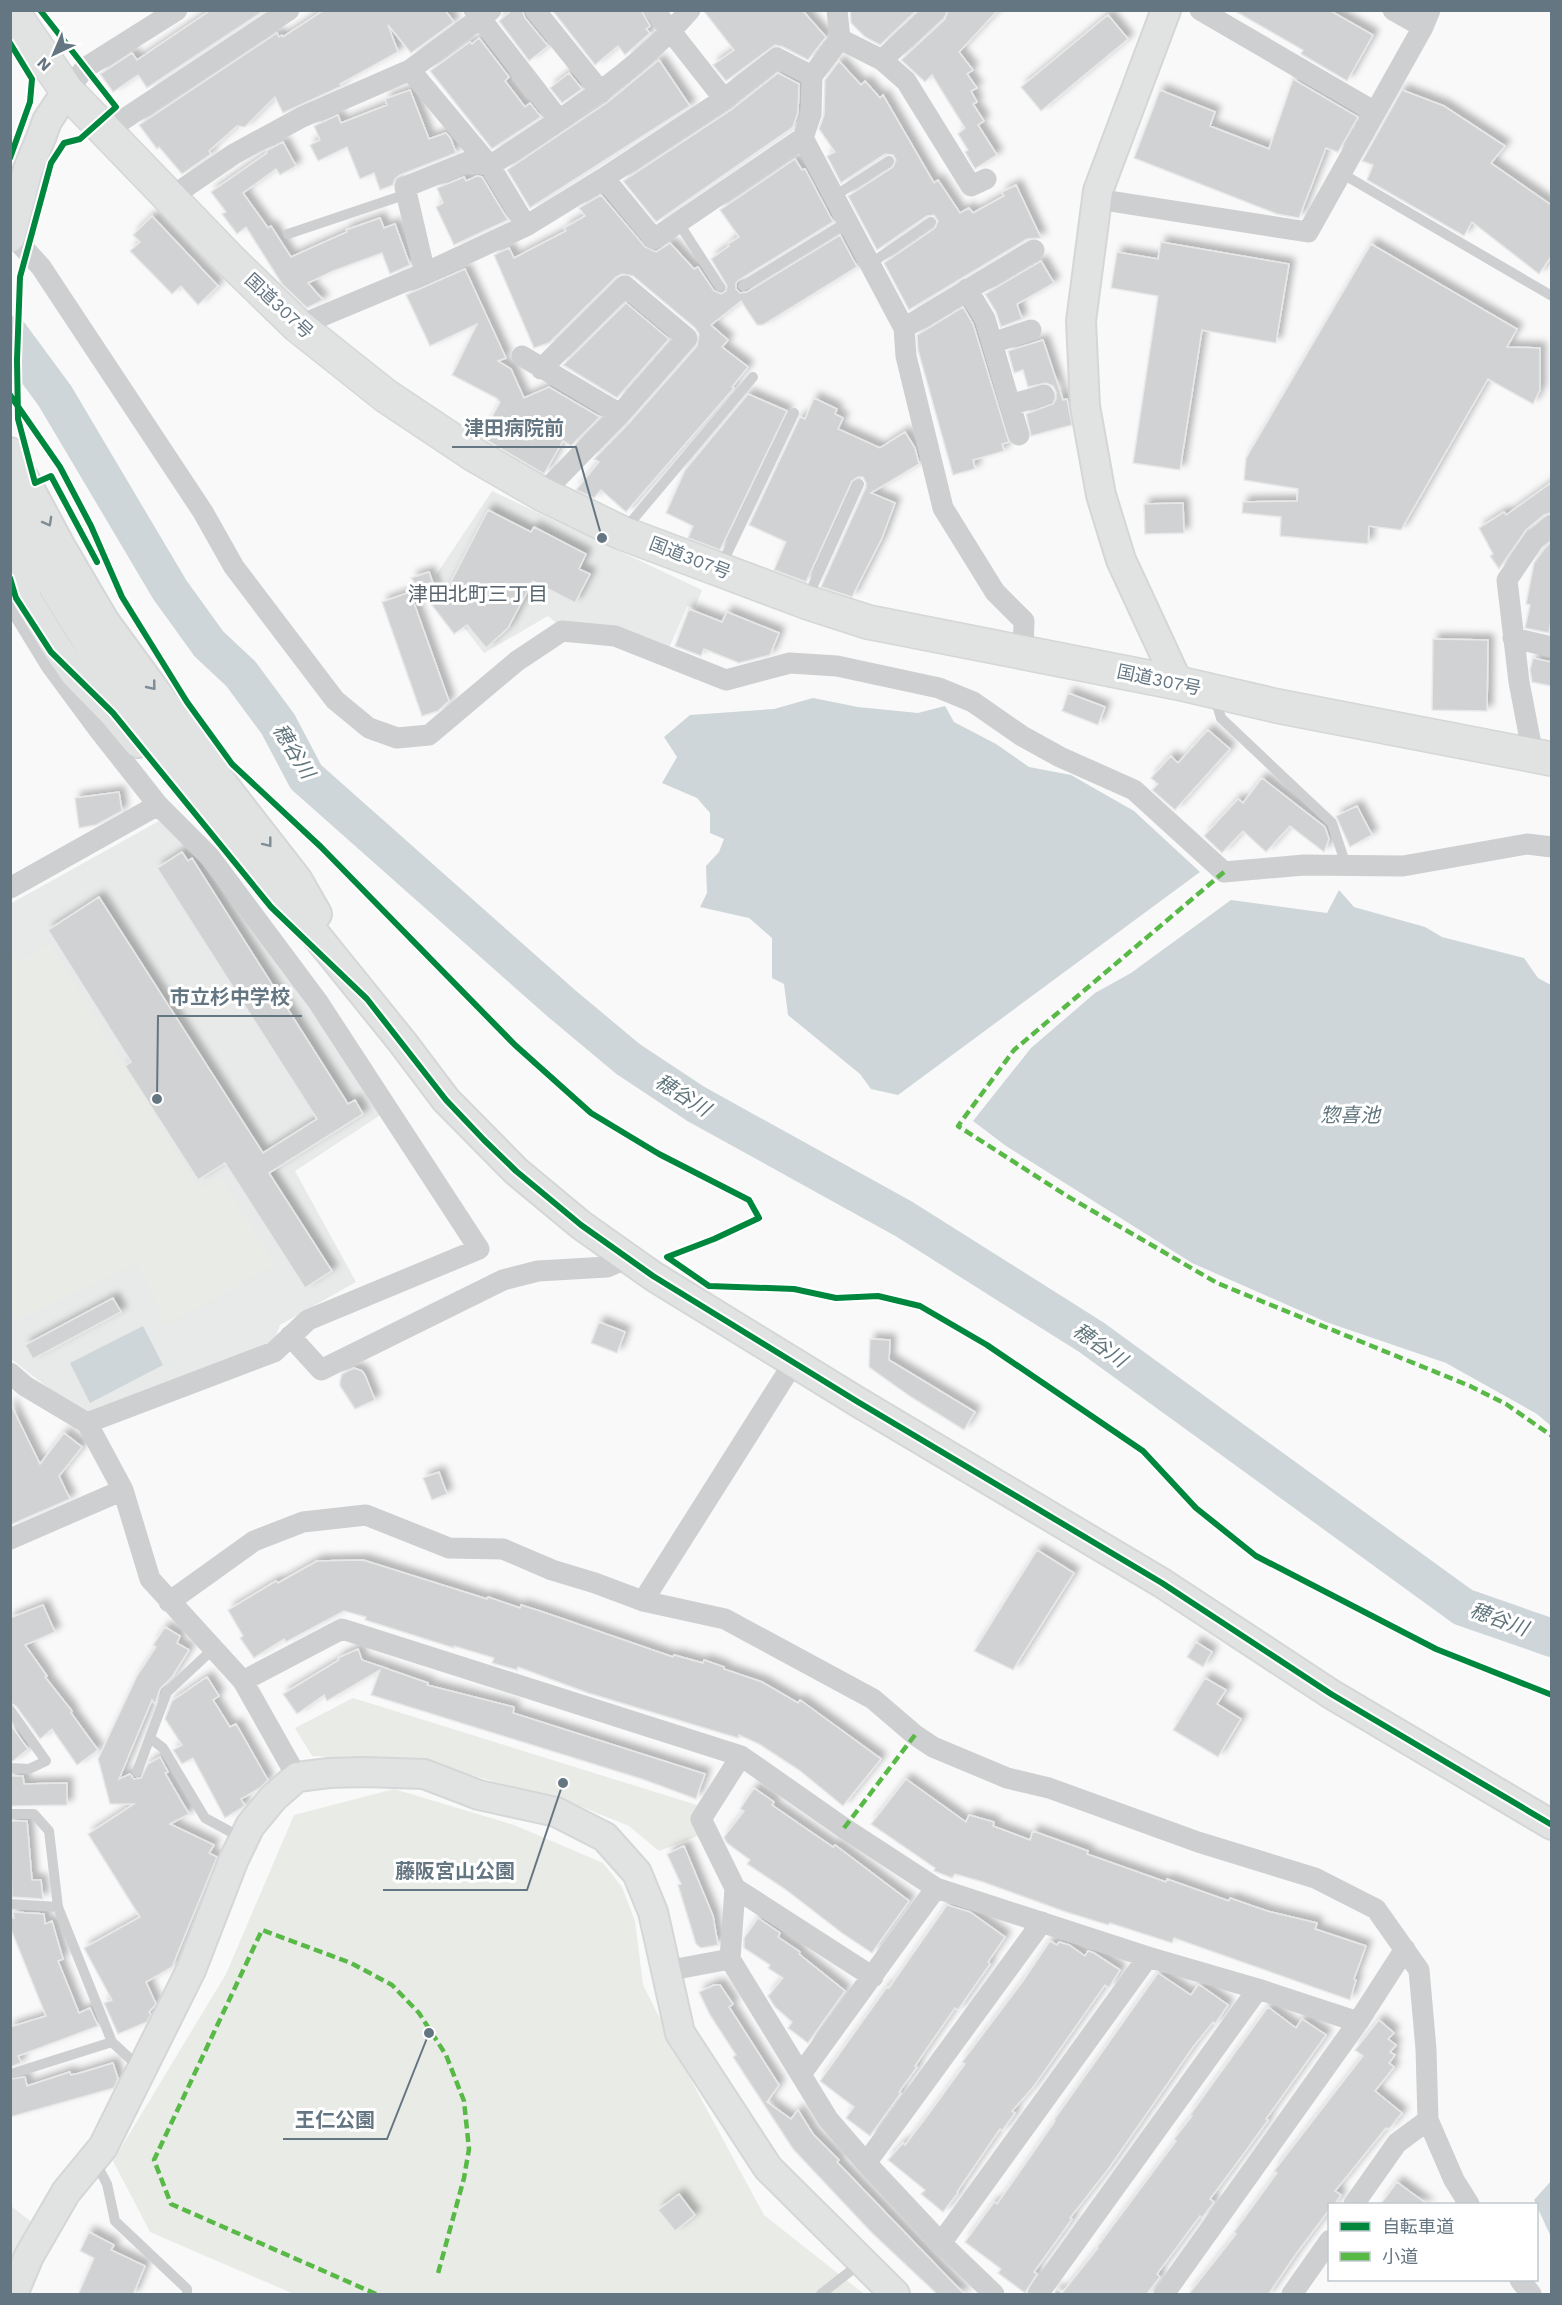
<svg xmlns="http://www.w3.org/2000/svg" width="1562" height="2305" viewBox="0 0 1562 2305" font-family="'Work Sans','Noto Sans JP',sans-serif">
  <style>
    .built { fill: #e8e9e9 }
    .green { fill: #e8ebe6 }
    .water { fill: #ced6d9 }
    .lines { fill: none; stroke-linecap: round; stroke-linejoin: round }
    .river { stroke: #ced6d9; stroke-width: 38 }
    .building { fill: #d0d2d3; stroke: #e8e8e8; stroke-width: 1.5; filter: url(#shadow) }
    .secondary-casing { stroke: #d5d6d7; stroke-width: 32 }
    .highway-casing { stroke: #d5d6d6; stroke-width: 36 }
    .lane { stroke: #cecfd0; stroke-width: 10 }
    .street { stroke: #cecfd0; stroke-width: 21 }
    .secondary { stroke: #e1e2e2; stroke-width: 28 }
    .highway { stroke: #e1e2e2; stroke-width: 33 }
    .secondary-bridge-casing { stroke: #d5d6d7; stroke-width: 32; stroke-linecap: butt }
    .secondary-bridge { stroke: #e1e2e2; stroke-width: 28 }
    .quiet { stroke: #58b947; stroke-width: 4.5; stroke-dasharray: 9 4.5; stroke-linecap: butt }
    .cycleway-casing { stroke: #fff; stroke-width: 10 }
    .cycleway { stroke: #00873e; stroke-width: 6 }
    .oneway { stroke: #7e8c96 }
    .labels { text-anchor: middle; stroke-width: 6; stroke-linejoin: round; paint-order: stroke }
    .street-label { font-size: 18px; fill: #657683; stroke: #fff }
    .neighbourhood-label { font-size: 20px; fill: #57646e; stroke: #fff }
    .water-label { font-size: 20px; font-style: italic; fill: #60757c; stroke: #fff }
    .leader { fill: none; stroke: #657683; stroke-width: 2 }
    .callout-dot { fill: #657683; stroke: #fff; stroke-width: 2 }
    .callout-label { font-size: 20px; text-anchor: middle; font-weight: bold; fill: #657683; stroke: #fff; stroke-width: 6; stroke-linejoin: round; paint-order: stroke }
  </style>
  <defs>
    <filter id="shadow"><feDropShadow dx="5.5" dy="-5.5" stdDeviation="3" flood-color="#0004"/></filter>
  </defs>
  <rect width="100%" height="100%" fill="#f9f9f9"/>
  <path class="built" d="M492,491L702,590L695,608L687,606L669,648L561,627L548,616L484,653L448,607L436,575Z
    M159,821L223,883L382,1114L295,1171L356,1282L280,1325L272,1346L82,1414L11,1359L10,904Z
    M11,2206L33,2223L11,2274Z"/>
  <path class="green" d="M50,944L199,1189L220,1177L275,1264L166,1326L137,1262L14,1322L11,1314V948L20,962Z
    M353,1698L697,1805L700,1835L659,1851L629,1826L582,1807L423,1761L312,1756L295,1728Z
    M394,1789L514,1825L603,1863L622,1887L635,1921L643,1985L692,2082L764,2215L864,2294H294L150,2232L113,2161L226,1974L294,1815Z"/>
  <path class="water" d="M813,698L858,707L918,713L945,706L954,722L996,744L1029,767L1071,775L1134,811L1200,872L898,1095L871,1089L860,1074L788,1015L784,984L772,978V938L749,918L700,907L707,893L706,866L719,852L724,839L710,833V813L697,798L662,783L677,757L664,737L690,715L774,709Z
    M1339,890L1354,907L1425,927L1442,937L1524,958L1538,978L1551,985V1426L1537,1414L1446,1363L1326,1322L1192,1263L1006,1146L973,1121L1031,1048L1095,993L1131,973L1231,900L1327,913Z
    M143,1326L163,1365L90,1403L70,1363Z
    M1551,2181V2237L1534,2200Z"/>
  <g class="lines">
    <path class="river" d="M10,335L55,396L170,590L209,644L241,674L278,724L306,777L561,1003L628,1059L696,1104L904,1219L1091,1337L1463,1607L1552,1638"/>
  </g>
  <path class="building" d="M211,10H261L262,12L147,88L138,75L113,92L100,74L132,53L137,60Z
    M324,10H445L454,22L411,53L388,25L398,52L340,84L342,86L283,113L275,97L245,127L237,126L209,151L211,154L182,174L159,147L157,149L139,125L277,33L279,37L282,35L283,37Z
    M512,10H522L525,18L548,46L529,61L499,21Z
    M552,10H641L650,26L646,29L650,33L625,55L618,46L595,65Z
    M703,10H802L826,37L808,60L783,47L775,45L726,81L713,65L734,50Z
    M850,10H917L880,45L865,37L851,23Z
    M948,10H998L959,52L973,70L967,74L977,88L971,91L977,102L973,104L984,121L978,125L997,155L975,169L965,152L968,150L958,134L965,128L932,75L925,82L901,60L945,19Z
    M1233,10H1329L1373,35L1347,81L1301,54L1303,50Z
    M1108,15L1128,39L1041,111L1021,87Z
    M479,38L509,77L505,81L525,107L530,103L541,117L492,149L430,71L470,42L472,44Z
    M659,60L690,106L530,208L507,170L608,102Z
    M839,61L861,85L865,81L880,98L883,95L934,183L938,180L960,213L969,208L973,213L1004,196L1002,192L1016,185L1041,238L1027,239L909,310L884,263L935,228L938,221L934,215L927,216L877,250L848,196L893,167L896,160L893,155L885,154L841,183L827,156L835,152L819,129L824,115L825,80Z
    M569,73L582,89L562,103L550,88Z
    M778,73L799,84L798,112L793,127L656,222L623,181L731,110Z
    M1293,79L1358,117L1338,152L1326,148L1299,218L1277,214L1134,158L1160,90L1215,112L1210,126L1269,149Z
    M410,90L429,139L446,133L451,139L456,153L400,175L395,179L393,185L380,190L374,173L360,179L347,147L318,161L310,145L320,140L314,126L338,115L341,123L387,105L385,99Z
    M1402,90L1444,106L1505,146L1491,163L1551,205V257L1539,274L1472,222L1464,236L1367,180L1373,165L1362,161Z
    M283,142L296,166L280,175L276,169L243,193L268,228L271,226L291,257L347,232L346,230L380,218L384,228L395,224L410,265L390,274L382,253L333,271L308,283L323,300L307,308L282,284L246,227L237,234L222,214L226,212L211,192L267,153L266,151Z
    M795,159L802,170L805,169L833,222L739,280L736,283V289L740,293L747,292L840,235L857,267L763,325H757L741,301L711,325L728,340L722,347L748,367L732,387L734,388L626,512L601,490L594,498L576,490L599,462L594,459L629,423L697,346L699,334L695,328L633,276L622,274L616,277L549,343L534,348L494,255L509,248L514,258L566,231L564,228L585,216L579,208L601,195L645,247L656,252L670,243L694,269L698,267L714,291L721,294L726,291L727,286L711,259L729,246L728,244L739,237L720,210Z
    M477,176L482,177L508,220L454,245L436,207L443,203L437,188L464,177L466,181Z
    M152,216L218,286L198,305L181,286L172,294L130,251L140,242L133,235Z
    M1161,242L1289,264L1276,343L1202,330L1180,470L1133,463L1158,296L1111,288L1117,252L1158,259Z
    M1371,244L1517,329L1507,347L1540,348V390L1533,404L1488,379L1401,530L1369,526L1368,544L1280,536L1281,517L1242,513L1243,502L1297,501L1298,489L1244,480L1246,458Z
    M1041,261L1054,283L1017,304L1022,319L1001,327L996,312L985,294Z
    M465,269L506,358L498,361L511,369L524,398L549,387L600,417L571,446L563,441L544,474L481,437L500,402L497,400L498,399L452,375L477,324L430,346L406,295Z
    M626,303L669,339L617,398L563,365Z
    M963,307L973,324L1009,442L1002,444L1004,451L973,460L975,469L953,475L918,350L917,335Z
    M1043,340L1063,400L1067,399L1072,425L1031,436L1026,414L1053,404L1056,399V392L1053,386L1046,383L1028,387L1023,370L1014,373L1008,351Z
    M748,394L787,411L720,550L688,538L693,526L666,513L685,470Z
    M814,398L837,409L835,414L843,418L838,429L880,448L905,432L915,448L919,464L871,493L895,503L882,538L852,597L821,587L866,487V483L863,477H858L852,481L806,582L774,570L786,542L749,525L800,417L805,419Z
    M1551,483V513L1544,515L1526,530L1499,569L1490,556L1493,554L1479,528L1504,512L1506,515Z
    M1183,503L1184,533L1145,534L1144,504Z
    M488,510L531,532L534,527L586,554L579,569L590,574L575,603L533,581L508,628L486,648L467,625L454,634L411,578L429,572L440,603Z
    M1551,542V621L1549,633L1525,628L1530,605L1526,604L1534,563L1544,549Z
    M410,592L449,701L438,711L422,716L382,602Z
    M689,609L722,622L727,612L779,633L770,655L739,663L704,649L701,656L675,646Z
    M1433,639L1488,640L1487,711L1432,710Z
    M1533,658L1551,662V686L1532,682L1530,670Z
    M1068,693L1105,707L1098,725L1062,711Z
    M1208,730L1230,749L1175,810L1152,790L1158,784L1151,778L1171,756L1178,763Z
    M1262,778L1325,827L1329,839L1324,852L1290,826L1266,852L1243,831L1222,853L1204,836L1238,799L1243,803Z
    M119,792L122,811L96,825L79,828L75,798Z
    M1357,806L1372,835L1350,847L1336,816Z
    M182,852L188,861L192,858L348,1104L355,1100L363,1114L269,1173L332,1271L305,1288L225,1163L198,1180L125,1066L131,1062L48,930L99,897L263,1153L317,1119L157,868Z
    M113,1298L121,1312L33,1359L25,1345Z
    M599,1322L625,1332L617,1353L591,1343Z
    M870,1339L890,1340L889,1360L975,1412L964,1430L911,1397L869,1367Z
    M354,1368L362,1371L365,1375L375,1400L355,1409L340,1386V1381L342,1374Z
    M10,1403L40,1464L64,1433L82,1447L59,1476L70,1499L10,1525Z
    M439,1472L447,1494L432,1500L423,1478Z
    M1037,1550L1074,1573L1013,1670L974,1651Z
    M363,1560L487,1599L488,1597L520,1608L521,1605L543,1612L673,1657L674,1655L703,1663L704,1660L724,1667V1669L762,1682L798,1703L800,1700L881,1759L843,1806L799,1770L759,1744L739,1735L738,1738L588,1693L518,1667L517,1670L492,1663L494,1658L454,1646V1648L365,1620L366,1617L344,1611L286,1642L284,1639L254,1658L240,1638L243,1636L228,1610L276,1581L278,1583L317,1561Z
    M43,1605L55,1632L25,1645L47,1676L45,1677L72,1711L71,1713L98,1750L77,1765L52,1729L40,1739L16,1706L10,1703V1618Z
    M165,1627L180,1636L177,1643L189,1650L172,1677L160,1689L155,1704L152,1700L119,1779L130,1774L134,1779L141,1778L148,1764L160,1757L168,1772L165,1773L189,1814L170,1824L214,1845L209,1853L217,1857L172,1967L146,1982L156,2004L149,2012L151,2014L147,2022L118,2034L104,2003L112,2000L84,1948L140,1917L88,1834L134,1804H110L98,1759L137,1676L156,1647L153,1645Z
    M1196,1642L1212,1652L1203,1667L1187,1657Z
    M358,1649L362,1660L428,1683L427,1685L514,1707L513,1713L705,1774L696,1799L645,1780L371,1695L380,1670L327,1701L324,1695L297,1714L283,1694L339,1660L338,1658Z
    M207,1677L219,1696L213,1700L230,1727L236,1724L268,1780L260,1788L241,1799L245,1806L225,1818L193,1758L182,1764L173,1750L182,1745L165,1719L172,1701Z
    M1205,1678L1226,1690L1217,1704L1241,1719L1218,1757L1173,1730Z
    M10,1724L28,1749L13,1761H10Z
    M10,1776H23L24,1784L67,1783V1805L10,1806Z
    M906,1779L966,1822L969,1815L994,1822L993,1826L1030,1840L1033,1831L1088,1851L1087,1854L1166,1882L1167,1879L1229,1901L1230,1898L1267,1911L1317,1923L1315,1929L1366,1946L1354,1979L1356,1980L1350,2000L1174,1938L1172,1943L1110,1923L1108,1925L1066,1912L983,1882L955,1874L952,1878L934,1871L935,1868L871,1824Z
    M754,1788L774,1802L772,1805L833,1847L835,1845L909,1901L872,1953L842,1933L785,1889L747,1864L750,1860L727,1843L724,1837L744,1811L740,1809Z
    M10,1821H27L32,1880H41L43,1899L12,1897Z
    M684,1846L713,1916L718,1945L701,1948L696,1944L678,1885L681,1884L667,1854Z
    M947,1905L970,1912L1005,1937L988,1962L990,1964L958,2010L955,2008L932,2041L915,2066L917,2067L899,2092L901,2093L870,2136L846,2118L854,2107L820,2081L887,1987L889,1988Z
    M13,1912L44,1914L45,1924L52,1921L63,1959L58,1961L79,2013L90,2008L98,2026L18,2056L21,2063L10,2067V2027L46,2016L10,1927V1917L14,1918Z
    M758,1918L780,1933L778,1937L800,1952L799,1954L845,1991L808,2043L788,2028L792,2022L775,2007L768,1996L783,1978L768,1968L770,1965L744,1948V1938Z
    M1050,1941L1057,1945L1059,1942L1069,1945L1085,1956L1088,1951L1094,1953L1120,1970L1109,1988L1105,1985L1034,2086L1012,2111L1015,2113L1002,2131L1000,2129L957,2192L958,2193L943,2212L921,2194L925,2190L888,2160L903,2143L905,2145L928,2115L965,2064L962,2062L1023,1981Z
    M1158,1973L1191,1995L1198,1985L1201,1986L1228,2005L1215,2024L1213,2022L1193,2047L1109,2168L1070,2218L1072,2219L1034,2272L1037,2274L1025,2293L998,2273L1001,2269L965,2242L994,2202L997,2204L1014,2180L1055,2121L1054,2120Z
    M714,1985H720L733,2004L729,2007L779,2085L767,2102L791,2119L798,2110L813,2134L839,2160L837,2162L965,2295H938L871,2232L793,2149L733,2057L736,2055L710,2015L699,1992Z
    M1268,2007L1296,2028L1302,2019L1326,2035L1266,2119L1268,2120L1245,2152L1210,2199L1214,2202L1202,2218L1200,2216L1157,2274L1160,2277L1146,2295H1053L1057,2289L1062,2293L1098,2248L1097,2247L1176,2141L1174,2139L1192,2116L1190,2115Z
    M1379,2020L1394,2033L1388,2039L1396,2045L1390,2052L1395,2055L1389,2063L1394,2067L1375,2091L1402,2113L1389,2129L1386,2128L1335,2191L1341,2195L1334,2205H1329V2210L1296,2254L1268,2295H1188L1236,2234L1234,2232L1277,2173L1274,2171L1363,2056L1355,2050Z
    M113,2063L118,2079L114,2088L10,2117V2079L25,2077L27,2086L70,2072L71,2075L80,2073Z
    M1397,2182L1428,2205H1380Z
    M679,2194L695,2215L675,2231L658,2210Z
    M89,2232L114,2245L111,2250L145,2266L133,2295H78L94,2258L80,2251Z"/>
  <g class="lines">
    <defs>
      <path id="secondary" d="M1166,10L1098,191L1081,321L1085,406L1101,495L1121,560L1178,683
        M42,135L47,121L67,91
        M10,452L61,547L105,622L227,789L297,879L317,914
        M10,476L19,514L55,590L94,653L152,732L403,1043L446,1100L516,1171L581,1225L653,1276L858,1402L1162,1583L1331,1694L1552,1825
        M10,543L28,601L55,645L75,674L113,713L138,743
        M13,2294L29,2256L66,2192L103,2147L191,1970L234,1859L250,1826L273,1798L297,1777L329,1773L364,1772L424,1774L479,1795L556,1812L605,1837L637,1873L653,1912L680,2033L768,2168L895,2294"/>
      <path id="highway" d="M11,10L67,91L231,261L298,326L386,396L476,456L542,494L622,533L806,602L868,622L1178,683L1277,706L1552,759"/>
    </defs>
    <use href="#secondary" class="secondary-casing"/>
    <use href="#highway" class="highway-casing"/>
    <path class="lane" d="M1341,173L1552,296
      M833,197L889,161
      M678,222L720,287
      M288,234L407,194
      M870,264L931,222
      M743,286L847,222
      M625,529L753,377
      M721,566L794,413
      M807,599L859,484
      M1215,698L1221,718L1332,823L1346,865
      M10,1710L46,1761L29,1769L10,1768
      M150,1738L163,1748L205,1818L242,1838
      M137,1772L167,1692L213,1649
      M10,1814H34L49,1831L58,1907L112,2042L140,2068
      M10,1904L58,1907
      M14,2073L112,2042
      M95,2161L107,2184L115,2221L187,2289V2294
      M821,2294L862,2262"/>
    <path class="street" d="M474,10L559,120
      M535,10L601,92
      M654,10L724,99
      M837,10L840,39L812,76L811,114L803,138L904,328L906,356L943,508L995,592L1024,621L1023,652
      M1200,10L1375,112
      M1393,10L1423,27
      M840,39L882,60L906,81L971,186L986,179
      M882,60L936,10
      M410,70L490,166L526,226
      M67,91L85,68L177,10
      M106,131L289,10
      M604,178L654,239L803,138
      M171,197L234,154L302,117L410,70L491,10
      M1097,199L1308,232L1423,27L1430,10
      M10,233L41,267L203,512L234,567L335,700L369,728L397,738L429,735L517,661L562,631L615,636L726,680L790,663L837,666L939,688L973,702L1022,736L1060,757L1134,790L1224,872L1304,865L1403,866L1527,844L1552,847
      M425,273L405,187L470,161L490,166C560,119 634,75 690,10
      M967,289L985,319L1019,435
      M298,326L425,273L526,226L604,178L724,99L777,58L812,76
      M904,328L1034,250
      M992,343L1031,330
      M522,356L620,414
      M541,369L625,286L687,338L620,414L542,494
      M1010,405L1044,395
      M10,598L51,665L99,730L158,805L210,857L318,1002L479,1249L308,1320L274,1352L87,1423
      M1513,638L1552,647
      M1533,755L1519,682L1507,580L1534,540L1552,525
      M10,888L158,805
      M290,1336L321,1370L503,1280L538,1271L607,1267L628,1258
      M10,1373L25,1386L87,1423L123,1490L150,1579L243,1681L297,1777
      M10,1539L123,1490
      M643,1601L794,1362
      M169,1602L254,1541L303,1522L366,1515L449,1548L503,1549L552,1570L595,1583L643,1601L725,1619L873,1699L915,1735L933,1747L1007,1778L1049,1788L1198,1842L1315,1878L1376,1909L1419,1970L1426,2049L1428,2120L1454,2180L1469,2204
      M243,1681L342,1629L741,1756L844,1828L936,1888L1148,1957L1258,1989L1358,2022
      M741,1756L701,1819L735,1888L873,1977
      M735,1888L730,1959L828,2119L866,2163L941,2243L994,2294
      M666,1971L730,1959
      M801,2074L936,1888
      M866,2163L1042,1922
      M1354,2204L1397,2143L1428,2120
      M941,2243L1148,1957
      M1520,2280L1531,2294
      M1038,2294L1258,1989
      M1164,2294L1358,2022L1405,1949
      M1292,2294L1330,2240"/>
    <use href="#secondary" class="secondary"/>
    <use href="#highway" class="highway"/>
    <defs>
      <path id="secondary-bridge" d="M10,238L28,169L42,135"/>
    </defs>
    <use href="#secondary-bridge" class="secondary-bridge-casing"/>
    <use href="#secondary-bridge" class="secondary-bridge"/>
    <path class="quiet" d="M1224,872L1014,1050L958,1126L1067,1196L1217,1283L1470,1386L1506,1404L1552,1436
      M844,1828L915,1735
      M376,2294L171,2204L154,2160L262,1930L351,1963L392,1985L419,2013L446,2055L464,2101L469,2149L464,2178L437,2277"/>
    <defs>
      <path id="cycleway" d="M40,10L116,107L80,139L64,143L51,163L20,277L17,360L18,419L35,483L51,476L97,562
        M10,43L32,79L30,102L10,158
        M10,395L60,467L91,526L122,597L187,702L232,764L321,847L515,1045L591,1113L659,1154L749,1200L759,1218L714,1239L667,1257L709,1286L794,1289L836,1298L878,1296L920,1306L987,1345L1143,1451L1196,1508L1256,1556L1436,1649L1552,1695
        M10,578L16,598L51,652L113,713L271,907L367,999L446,1100L484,1140L516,1171L581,1225L653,1276L858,1402L1162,1583L1331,1694L1552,1825"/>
    </defs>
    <use href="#cycleway" class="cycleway-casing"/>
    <use href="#cycleway" class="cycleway"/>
  </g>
  <defs><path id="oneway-chevron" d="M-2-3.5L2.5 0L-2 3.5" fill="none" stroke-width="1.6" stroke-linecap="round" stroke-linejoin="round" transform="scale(1.5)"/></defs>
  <g class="oneway">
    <use href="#oneway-chevron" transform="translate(48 522) rotate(61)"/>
    <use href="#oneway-chevron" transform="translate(152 686) rotate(51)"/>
    <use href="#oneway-chevron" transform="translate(268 843) rotate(52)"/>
  </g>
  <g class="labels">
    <g class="street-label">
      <text transform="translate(279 306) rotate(43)" y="6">国道307号</text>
      <text transform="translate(690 558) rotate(21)" y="6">国道307号</text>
      <text transform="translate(1159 680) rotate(12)" y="6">国道307号</text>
    </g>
    <g class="neighbourhood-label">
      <text x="478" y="601">津田北町三丁目</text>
    </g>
    <g class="water-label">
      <text transform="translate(294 751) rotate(58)" y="7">穂谷川</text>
      <text transform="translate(683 1095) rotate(32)" y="7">穂谷川</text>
      <text x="1350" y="1122">惣喜池</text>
      <text transform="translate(1100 1345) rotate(35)" y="7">穂谷川</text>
      <text transform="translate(1499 1619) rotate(20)" y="7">穂谷川</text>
    </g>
  </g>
  <path class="leader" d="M602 538L576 447H452M157 1099L158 1016H302M563 1783L527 1890H383M429 2033L387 2139H283"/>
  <g class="callout-dot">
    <circle cx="602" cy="538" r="6"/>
    <circle cx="157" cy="1099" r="6"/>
    <circle cx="563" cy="1783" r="6"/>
    <circle cx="429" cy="2033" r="6"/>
  </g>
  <g class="callout-label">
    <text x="514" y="435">津田病院前</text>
    <text x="230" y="1004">市立杉中学校</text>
    <text x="455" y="1878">藤阪宮山公園</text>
    <text x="335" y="2127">王仁公園</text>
  </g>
  <rect width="1562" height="2305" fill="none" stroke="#657683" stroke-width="24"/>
  <rect x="1328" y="2203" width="210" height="78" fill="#ffffff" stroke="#c1c8cd" stroke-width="1.5"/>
  <rect x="1340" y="2222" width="30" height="9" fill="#00873e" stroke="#c1c8cd" stroke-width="1.5"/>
  <text x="1382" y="2233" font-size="18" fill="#657683">自転車道</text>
  <rect x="1340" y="2252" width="30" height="9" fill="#58b947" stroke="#c1c8cd" stroke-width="1.5"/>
  <text x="1382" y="2263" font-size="18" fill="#657683">小道</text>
  <g transform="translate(54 54) rotate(224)" stroke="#ffffff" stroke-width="4.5" paint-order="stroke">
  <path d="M0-4.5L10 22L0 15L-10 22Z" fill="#657683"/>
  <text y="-9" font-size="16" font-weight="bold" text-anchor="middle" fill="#657683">N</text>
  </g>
</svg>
